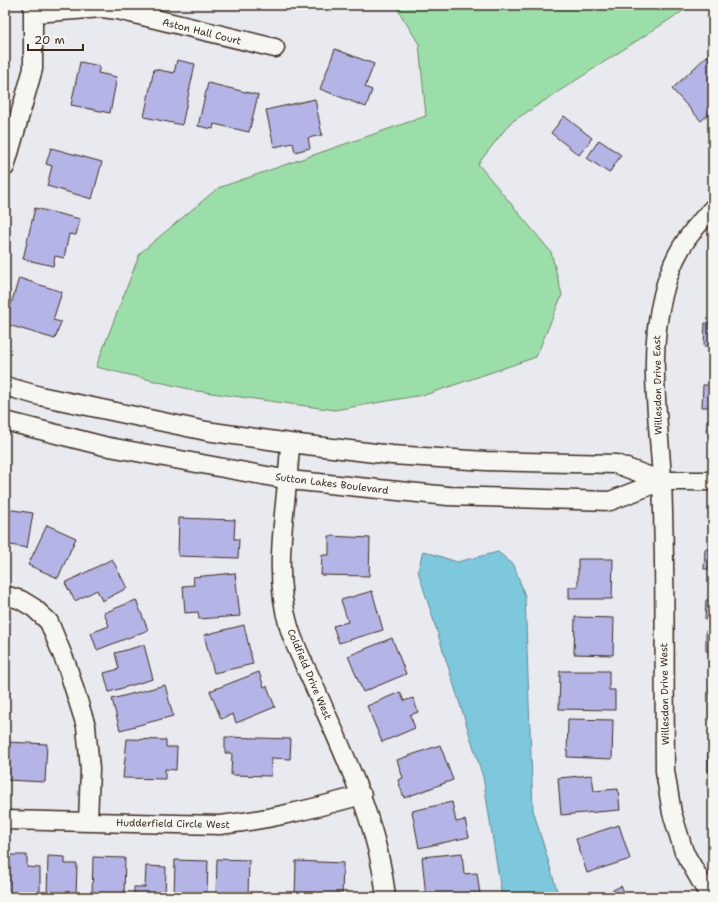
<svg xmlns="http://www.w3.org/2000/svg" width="718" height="902" viewBox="0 0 718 902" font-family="'Shantell Sans',sans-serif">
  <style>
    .green { fill: #9cdea9; stroke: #6c8464 }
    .water { fill: #7ec8de; stroke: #638991 }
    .building { fill: #b5b4e6; stroke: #3b2a1e }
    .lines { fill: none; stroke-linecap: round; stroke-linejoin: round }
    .street-casing { stroke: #3b2a1e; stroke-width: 21 }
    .street { stroke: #f6f6f2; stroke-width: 18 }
    .labels { text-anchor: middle; stroke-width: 3.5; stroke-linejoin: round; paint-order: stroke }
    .street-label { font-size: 10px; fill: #3b2a1e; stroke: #f6f6f2 }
  </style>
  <rect width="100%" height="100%" fill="#e9e9f0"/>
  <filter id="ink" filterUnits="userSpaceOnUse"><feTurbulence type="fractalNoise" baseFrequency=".025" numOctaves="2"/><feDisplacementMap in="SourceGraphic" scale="8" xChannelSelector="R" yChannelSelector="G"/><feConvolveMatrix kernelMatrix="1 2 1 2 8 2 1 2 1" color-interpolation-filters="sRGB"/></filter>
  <g filter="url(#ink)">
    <path class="green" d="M395,5H692L510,123L478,164L551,252L562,295L536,357L428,394L335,410L197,391L96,367L140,253L218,188L426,116L419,44Z"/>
    <path class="water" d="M423,551L457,562L498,552L514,565L525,596L533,810L559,897H502L483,777L418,571Z"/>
    <path class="building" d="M335,49L374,64L365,87L372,90L366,107L320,89Z
      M710,53L713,56V110L701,121L672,89Z
      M177,60L195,64L182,125L144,117L154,69L174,73Z
      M80,62L100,66L98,73L117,77L110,113L71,105Z
      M208,83L258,95L249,132L214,124L213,129L198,126Z
      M315,99L322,135L308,138L310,148L295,152L293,143L274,147L266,110Z
      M564,116L592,138L579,155L551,133Z
      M599,140L621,155L609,173L587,158Z
      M51,148L102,162L92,199L47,186L52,166L46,164Z
      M35,208L80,219L76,235L69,234L64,258L55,256L53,266L23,259Z
      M19,278L62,292L53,320L61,322L55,339L5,324Z
      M705,323H713V346H704Z
      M703,385H713V407H702Z
      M707,420H713V432H706Z
      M5,499L8,500L6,509L33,513L27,548L5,544Z
      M179,518L235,520L234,539H239L238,558L178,556Z
      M47,525L76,538L58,578L28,565Z
      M329,536L370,538L369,576L321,575L322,555H329Z
      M705,549H713V569H704Z
      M112,559L127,588L102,601L97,590L75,601L65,583Z
      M578,559H613L612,599H569V587H578Z
      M235,573L240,616L199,619L198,612L185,613L183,586L194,585L193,577Z
      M372,591L383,630L339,643L333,626L348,622L341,600Z
      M136,600L148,630L97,650L91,633L109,626L104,613Z
      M706,600H713V620H705Z
      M575,617L614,618L613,655L574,654Z
      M244,625L253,664L214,673L204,635Z
      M706,631H713V652L706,651Z
      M5,634H6L5,665Z
      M392,638L406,674L363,692L348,656Z
      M144,645L153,679L109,692L104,673L119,669L115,653Z
      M560,671H609V690H615V710L559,709Z
      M259,672L264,687L267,686L275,707L236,723L233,714L221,719L210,691Z
      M710,682H713V720H710Z
      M165,685L173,716L120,730L112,699Z
      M400,692L404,701L413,698L418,712L410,715L415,728L382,742L367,706Z
      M568,719L613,720L612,759L567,757Z
      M225,737L291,739L290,759L272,758L271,776L231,775L232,753H225Z
      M127,739L166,740V747H177L176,770L165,769V779L123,778Z
      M7,742L47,744L45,782L6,780Z
      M440,745L453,780L404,798L398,780L403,778L397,760Z
      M708,752H713V771H708Z
      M592,775L594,791L618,789L620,810L561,815L558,778Z
      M452,802L456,822L465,820L469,837L419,848L412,811Z
      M619,825L630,859L587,873L576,839Z
      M462,853L464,874L477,873L480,894L448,897H426L422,857Z
      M8,855H27V867L40,868V897H6Z
      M48,856L65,857V864H77L76,897H47Z
      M93,857L125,858L124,897H92Z
      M217,859L249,860L248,897H216Z
      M175,860L208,861L207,897H174Z
      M296,861L343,863L342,897H295Z
      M146,866L166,867L165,897H134V887H145Z
      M621,886L627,897H599Z
      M648,891L651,897H637Z"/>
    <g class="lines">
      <defs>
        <path id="street" d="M35,13L102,8L118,10L275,48
          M5,167L33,69V5
          M5,386L40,396L206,431L290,443L392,455L486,461L616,464L662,481H713
          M5,421L104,446L289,480L448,496L610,501L662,481
          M290,443C288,504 271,568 289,627C295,648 307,669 315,688C345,757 378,822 386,897
          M5,595L21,600L34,608L49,622L67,666L86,726L90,769L88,822
          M5,820L220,825C269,820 315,808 362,795
          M710,897L684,852L672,813L665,771C664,675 666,578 662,481C659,418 647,358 663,295C672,257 686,236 713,208"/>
      </defs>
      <use href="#street" class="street-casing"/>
      <use href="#street" class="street"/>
    </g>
  </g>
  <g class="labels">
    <g class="street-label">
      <text transform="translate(202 31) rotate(14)" y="4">Aston Hall Court</text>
      <text transform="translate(657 385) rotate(-91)" y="4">Willesdon Drive East</text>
      <text transform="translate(332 483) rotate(7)" y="4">Sutton Lakes Boulevard</text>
      <text transform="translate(310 674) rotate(67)" y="4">Coldfield Drive West</text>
      <text transform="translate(664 694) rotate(-91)" y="4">Willesdon Drive West</text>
      <text transform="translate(173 823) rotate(1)" y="4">Hudderfield Circle West</text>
    </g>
  </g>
  <rect width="718" height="902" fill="none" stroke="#f6f6f2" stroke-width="20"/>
  <rect x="10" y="10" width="698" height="882" fill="none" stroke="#3b2a1e" stroke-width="1.5" filter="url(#ink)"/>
  <path d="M28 44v6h55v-6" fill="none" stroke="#3b2a1e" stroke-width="2"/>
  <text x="34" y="44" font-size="12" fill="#3b2a1e" stroke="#f6f6f2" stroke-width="3" paint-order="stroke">20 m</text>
</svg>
